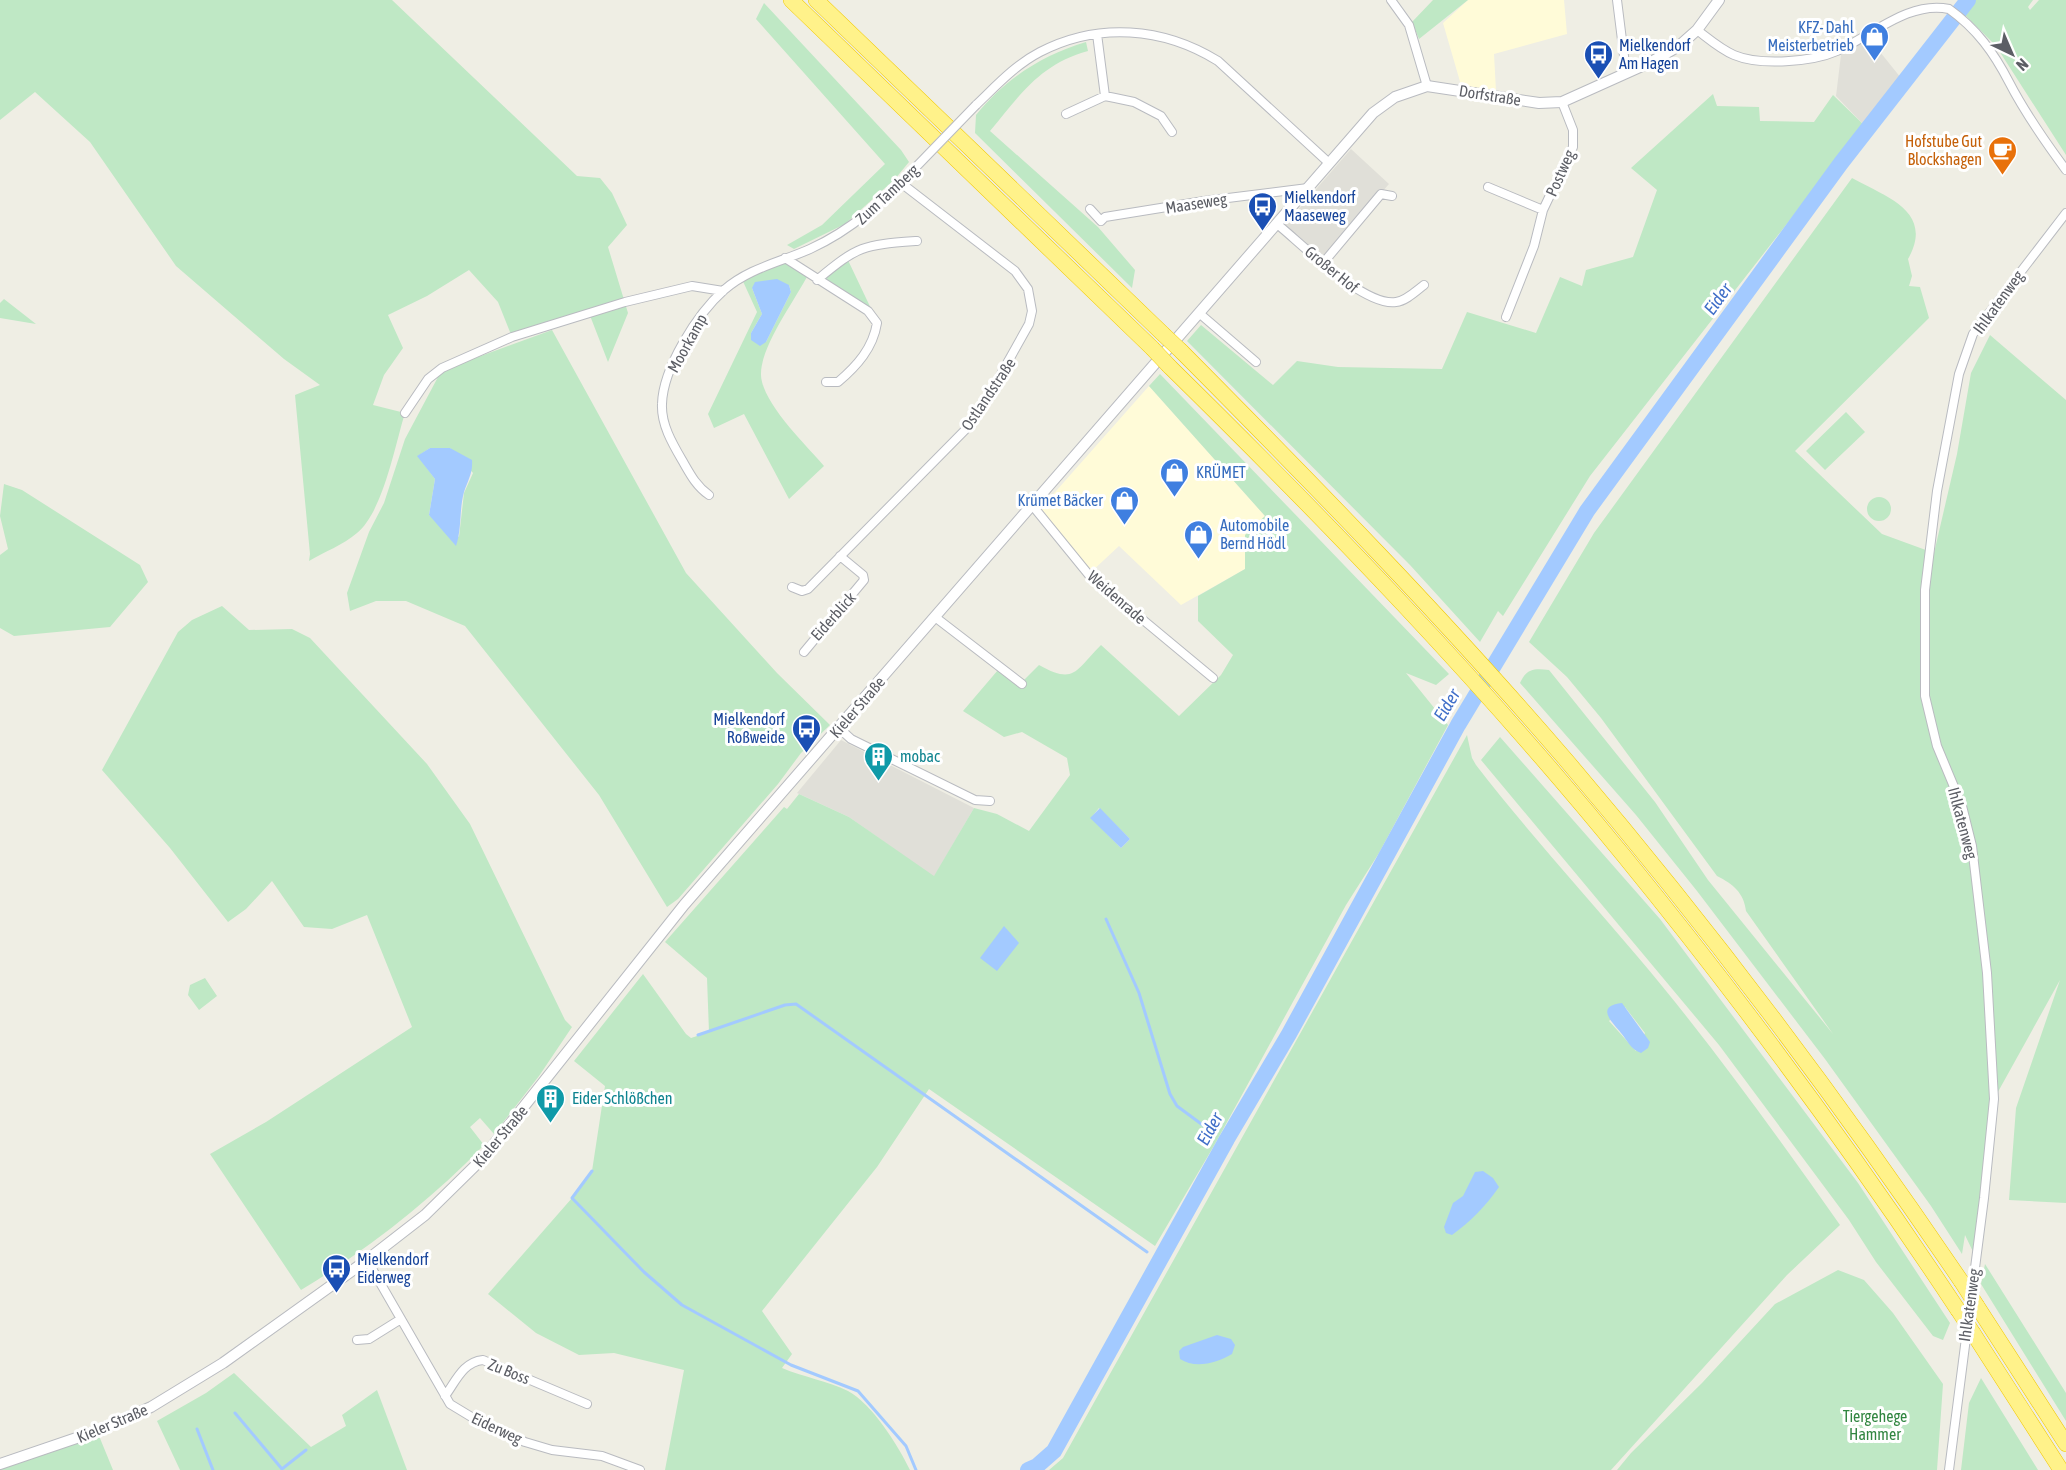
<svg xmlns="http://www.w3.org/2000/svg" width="2066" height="1470" viewBox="0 0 2066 1470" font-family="'Asap Condensed',sans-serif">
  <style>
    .commercial { fill: #fffbd8 }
    .industrial { fill: #e0dfd8 }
    .green { fill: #bfe8c5; fill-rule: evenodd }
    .water { fill: #a3caff }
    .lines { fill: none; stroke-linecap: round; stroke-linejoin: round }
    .stream { stroke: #a3caff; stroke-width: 3 }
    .river { stroke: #a3caff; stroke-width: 16 }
    .minor-casing { stroke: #b9bbc0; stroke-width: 10 }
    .tertiary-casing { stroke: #b9bbc0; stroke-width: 12 }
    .motorway-casing { stroke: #f2c900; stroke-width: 16 }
    .minor { stroke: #fff; stroke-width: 8 }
    .tertiary { stroke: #fff; stroke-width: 10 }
    .motorway { stroke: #fff28a; stroke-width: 15 }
    .minor-bridge-casing { stroke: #b9bbc0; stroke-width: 10; stroke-linecap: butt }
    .motorway-bridge-casing { stroke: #f2c900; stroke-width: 16; stroke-linecap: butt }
    .minor-bridge { stroke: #fff; stroke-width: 8 }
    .motorway-bridge { stroke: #fff28a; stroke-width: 15 }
    .labels { text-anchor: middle; stroke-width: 6; stroke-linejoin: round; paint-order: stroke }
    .shop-label { font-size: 16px; fill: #366cbe; stroke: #fff; text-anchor: end }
    .transit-label { font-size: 16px; fill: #164399; stroke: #fff; text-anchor: start }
    .street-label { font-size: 16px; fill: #5c5e65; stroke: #fff }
    .food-label { font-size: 16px; fill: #c56008; stroke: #fff; text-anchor: end }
    .culture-label { font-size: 16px; fill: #0d838f; stroke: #fff; text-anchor: start }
    .park-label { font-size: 16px; fill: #318641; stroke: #fff }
    .water-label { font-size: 18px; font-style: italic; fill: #406fc8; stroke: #fff }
  </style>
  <rect width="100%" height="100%" fill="#efeee4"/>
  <path class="commercial" d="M1468,0H1564L1567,34L1494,54L1496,91L1461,85L1443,23Z
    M1149,386L1265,516L1245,535V569L1181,605L1119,546L1090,573L1041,508Z"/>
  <path class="industrial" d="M1868,37L1901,78L1864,125L1836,96L1841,55Z
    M1351,149L1389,184L1324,258L1284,226Z
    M841,740L974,808L934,877L849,817L797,793Z"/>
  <path class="green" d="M0,0H392L577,176L600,178L612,193L627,225L608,247L628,313L608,362L589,313L512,337L498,302L469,270L427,296L388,315L403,348L384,375L373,405L405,413C395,445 383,512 357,533C343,545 324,552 309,561L310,554L295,395L320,385L284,359L176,266L90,142L35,92L0,120Z
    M1433,0H1468L1419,39L1412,22Z
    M1974,0H2033L2028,7L2030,10L2039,0H2066V155L1996,46L1963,13Z
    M764,3L901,150L909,162L895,179L845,224L794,249L787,245L822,225L885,164L756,19Z
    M1086,42L1088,51C1040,64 1020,95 990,131L1098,227L1135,270L1132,288L975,133L976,115C1005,79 1042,55 1086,42Z
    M1713,94L1717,106L1759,107L1760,121L1814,122L1833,95L1864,125L1590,476L1503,616L1498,611L1480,642L1410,565L1187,341L1201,325L1273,385L1297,361L1338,367L1442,369L1467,312L1536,333L1560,277L1582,286L1586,270L1633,257L1657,190L1631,168Z
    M1852,178C1886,197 1935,211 1908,259L1912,276L1909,286L1920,287L1929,318L1795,451L1882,534L1934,553L1957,454L1971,373L1990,335L2066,400V1203L2009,1200L2016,1108L2060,980L1994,1099L1976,1258L1965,1235L1962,1254L1931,1206L1825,1059L1697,891L1636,815L1520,683C1526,669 1534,668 1549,670L1655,802L1708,880L1833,1034L1746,911C1744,893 1733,884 1717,876L1601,718L1567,677L1529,642L1594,533Z
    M846,256L875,317L817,280Z
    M785,258L808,275C795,300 760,347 761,375C762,403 806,445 824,466L789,499L744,414L714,428L708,414L757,312L741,277ZM789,285L791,292L766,342L751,333L762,314L752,288Z
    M4,299L36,324L0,318V303Z
    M552,330L686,573L777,673L830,725L801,753L778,784L678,899L667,907L599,795L465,626L406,601H376L350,611L347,593L369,532L384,503L405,439L438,377L448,368ZM430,448H450L473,473L464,493L459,537L429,515L435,479L418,456Z
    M1160,374L1449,674L1436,685L1406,673L1448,725L1379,853L1346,905L1215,1144L1155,1246L929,1089L877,1167L762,1311L792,1354L782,1368C803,1377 828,1381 848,1391C872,1404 898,1445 910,1470H665L684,1370L614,1353L579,1355L536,1333L488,1294L572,1198L592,1171L605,1086L574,1061L643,974L686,1034L691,1038L709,1032L707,978L665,942L784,807L787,809L799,794L849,817L934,876L974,808L997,814L1029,831L1070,775L1067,758L1022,732L1004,737L963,711L998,670L1023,681L1039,665C1075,685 1075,671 1101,645L1179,716L1221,675L1233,655L1198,621V596L1245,569V535L1265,516L1149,386ZM1099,808L1130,839L1121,848L1091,818Z
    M1846,412L1865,432L1825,470L1806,451Z
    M4,484L22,490L140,565L148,582L110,627L14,636L0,628V555L8,549L0,516Z
    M1867 509a12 12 0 1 1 24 0a12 12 0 1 1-24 0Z
    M222,606L249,630L292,629L310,638L427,764L470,824L565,1020L572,1027L539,1076L494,1134L480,1118L470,1127L484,1145C430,1201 367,1250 301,1290L210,1154L266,1122L412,1027L367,915L332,929L304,927L272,881L246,909L228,922L170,848L102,770L178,632L192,620Z
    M1467,735L1472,758L1476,765C1527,831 1583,892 1637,956C1710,1042 1775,1133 1840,1225L1787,1275L1611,1470H1049L1063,1458ZM1625,1007L1645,1033L1636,1051L1609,1021Z
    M1500,737L1660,919L1858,1183L1950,1323L1943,1340L1933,1336L1876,1262L1849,1220L1719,1045L1481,760Z
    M205,978L217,996L199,1010L188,995L190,985Z
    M1985,1264L2066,1393V1421L1981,1284Z
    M1838,1270L1864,1280L1893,1313L1943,1384L1937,1470H1617L1631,1453L1702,1383L1775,1304Z
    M234,1373L311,1447L346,1426L342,1415L377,1390L407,1470H180L157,1421L206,1393Z
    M1981,1378L2038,1470H1961L1969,1403Z
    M97,1431L113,1470H0V1464Z"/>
  <path class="water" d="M777,279L789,285L791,292L766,342L760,346L751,340V333L762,314L752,288L755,282Z
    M430,448H450L472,460C473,473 468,480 464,492C459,510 462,529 456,546L429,515L435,479L417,456Z
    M1100,808L1130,839L1121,848L1090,818Z
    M1004,926L1019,943L997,971L980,958Z
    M1622,1003L1650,1042L1648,1048L1641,1053C1630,1049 1628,1041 1621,1033C1613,1023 1594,1006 1622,1003Z
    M1483,1171L1493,1178L1499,1187C1485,1207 1471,1221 1452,1235L1446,1233L1444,1227L1453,1203L1463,1196L1475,1172Z
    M1217,1335L1231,1339L1235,1345L1232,1354C1217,1363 1195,1369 1180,1359L1179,1351L1183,1347Z"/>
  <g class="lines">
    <path class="stream" d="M1106,919L1139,993L1170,1094L1177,1106L1204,1126
      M698,1035L785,1005L796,1004L1147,1252
      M592,1171L572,1198L644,1272L682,1305L791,1365L858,1391L906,1446L916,1470
      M235,1413L282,1469
      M197,1429L213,1470
      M282,1469L306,1450"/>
    <path class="river" d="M1028,1470L1037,1466L1054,1451L1227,1139L1289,1034L1458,725L1587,511L1841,163L1968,0"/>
    <defs>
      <path id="minor" d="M1391,0L1409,25L1427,86
        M1617,0L1626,72
        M1697,30C1709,39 1720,49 1734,55C1760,66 1812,62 1837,51C1870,37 1909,0 1949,9C1977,29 1994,53 2009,82C2025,113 2046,143 2066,170
        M1097,34L1105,96
        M976,105C996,86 1015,65 1040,52C1098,22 1163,27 1218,61L1329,163
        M1066,114L1105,96L1115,98L1134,102L1161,116L1172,132
        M1488,187L1543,210
        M1090,209L1101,221L1105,217L1204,201L1308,188
        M1277,224C1302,244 1364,307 1396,302C1406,301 1416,291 1424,285
        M785,258L868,311L877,323C873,348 857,366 838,382H826
        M1324,262L1381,194L1392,196
        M817,280C859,245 863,245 917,241
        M1199,313L1256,362
        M1506,317L1534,246L1543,210L1573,147V130L1562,102
        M405,413L428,379L442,368L512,337L625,302L692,286L723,291
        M709,495C696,486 690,474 682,460C672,443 661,424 662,404C663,368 697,314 724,290C749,268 781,262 810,249C852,230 883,201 915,168
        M1032,505L1089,575L1213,678
        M792,587L802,591L808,589L968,427L986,401L1029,324L1032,311L1028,289L1015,271L901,183
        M935,617L1022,684
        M804,652L864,580L863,575L840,556
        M839,728L851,739L975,800L990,801
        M367,1260L450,1404L488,1427L525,1442L552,1450L602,1456L640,1470
        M357,1340L369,1339L401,1319
        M445,1396C456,1381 463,1362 483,1360L587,1404
        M1949,1470L1984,1198L1994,1099L1987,973L1972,846L1962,806L1937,746L1925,696V590L1937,491L1959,374L1973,334L2066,213"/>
      <path id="tertiary" d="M0,1464L97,1431L151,1407L223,1363L367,1260L425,1215L483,1158L684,905L1373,113L1395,97L1427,86L1539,103L1562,102L1651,62L1679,46L1697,30L1719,0"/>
      <path id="motorway" d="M791,0L1152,348
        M816,0L1163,334
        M1181,351C1313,484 1444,618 1566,760C1708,926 1839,1101 1961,1281
        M1169,366C1328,522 1483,683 1624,856C1743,1002 1854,1153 1958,1310
        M1977,1306L2066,1444
        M1973,1333L2061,1470"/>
    </defs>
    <use href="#minor" class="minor-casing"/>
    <use href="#tertiary" class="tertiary-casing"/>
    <use href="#motorway" class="motorway-casing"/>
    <use href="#minor" class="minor"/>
    <use href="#tertiary" class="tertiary"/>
    <use href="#motorway" class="motorway"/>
    <defs>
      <path id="minor-bridge" d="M915,168L976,105"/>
      <path id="motorway-bridge" d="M1163,334L1181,351
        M1152,348L1169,366
        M1961,1281L1977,1306
        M1958,1310L1973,1333"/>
    </defs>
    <use href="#minor-bridge" class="minor-bridge-casing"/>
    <use href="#motorway-bridge" class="motorway-bridge-casing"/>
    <use href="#minor-bridge" class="minor-bridge"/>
    <use href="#motorway-bridge" class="motorway-bridge"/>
  </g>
  <defs>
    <symbol id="shop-pin" viewBox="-11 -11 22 30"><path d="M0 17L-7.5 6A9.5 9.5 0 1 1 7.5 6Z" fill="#3f7fe0" stroke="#fff"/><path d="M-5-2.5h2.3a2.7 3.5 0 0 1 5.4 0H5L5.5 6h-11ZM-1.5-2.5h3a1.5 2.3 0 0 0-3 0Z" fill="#fff"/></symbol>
    <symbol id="bus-pin" viewBox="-11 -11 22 30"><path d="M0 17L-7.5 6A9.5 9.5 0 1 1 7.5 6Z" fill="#1a4fb4" stroke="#fff"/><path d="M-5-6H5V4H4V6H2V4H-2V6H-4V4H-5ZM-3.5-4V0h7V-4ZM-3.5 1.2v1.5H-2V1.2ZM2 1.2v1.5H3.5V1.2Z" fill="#fff"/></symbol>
    <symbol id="cafe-pin" viewBox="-11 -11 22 30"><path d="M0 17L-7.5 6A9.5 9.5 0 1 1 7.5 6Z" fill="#e8710a" stroke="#fff"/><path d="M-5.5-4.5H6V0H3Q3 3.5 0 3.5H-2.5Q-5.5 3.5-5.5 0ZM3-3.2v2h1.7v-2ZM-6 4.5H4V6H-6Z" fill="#fff"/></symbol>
    <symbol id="building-pin" viewBox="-11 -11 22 30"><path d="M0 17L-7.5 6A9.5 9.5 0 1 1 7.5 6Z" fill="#0f9aa8" stroke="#fff"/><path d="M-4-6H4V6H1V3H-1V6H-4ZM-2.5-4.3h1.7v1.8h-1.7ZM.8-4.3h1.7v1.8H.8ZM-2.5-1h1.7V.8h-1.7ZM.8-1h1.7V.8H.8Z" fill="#fff"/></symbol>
  </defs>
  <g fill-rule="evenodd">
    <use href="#shop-pin" x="1858" y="20" width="33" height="45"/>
    <use href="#bus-pin" x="1582" y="38" width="33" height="45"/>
    <use href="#cafe-pin" x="1986" y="134" width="33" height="45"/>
    <use href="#bus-pin" x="1246" y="190" width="33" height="45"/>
    <use href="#shop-pin" x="1158" y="456" width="33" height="45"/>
    <use href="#shop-pin" x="1108" y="484" width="33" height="45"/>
    <use href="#shop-pin" x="1182" y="518" width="33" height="45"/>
    <use href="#bus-pin" x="790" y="712" width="33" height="45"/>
    <use href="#building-pin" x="862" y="740" width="33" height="45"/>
    <use href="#building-pin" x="534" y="1082" width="33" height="45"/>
    <use href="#bus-pin" x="320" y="1252" width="33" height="45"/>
  </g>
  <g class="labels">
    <g class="shop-label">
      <text x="1854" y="33">KFZ- Dahl<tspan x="1854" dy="18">Meisterbetrieb</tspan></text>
      <text x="1196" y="478" text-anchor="start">KRÜMET</text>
      <text x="1103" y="506">Krümet Bäcker</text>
      <text x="1220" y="531" text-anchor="start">Automobile<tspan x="1220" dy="18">Bernd Hödl</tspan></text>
    </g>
    <g class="transit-label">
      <text x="1619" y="51">Mielkendorf<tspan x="1619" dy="18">Am Hagen</tspan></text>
      <text x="1284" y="203">Mielkendorf<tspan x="1284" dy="18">Maaseweg</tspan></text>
      <text x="785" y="725" text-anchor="end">Mielkendorf<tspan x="785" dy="18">Roßweide</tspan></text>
      <text x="357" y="1265">Mielkendorf<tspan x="357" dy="18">Eiderweg</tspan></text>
    </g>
    <g class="street-label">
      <text transform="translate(1490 95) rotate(9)" y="6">Dorfstraße</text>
      <text transform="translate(1560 173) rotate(-66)" y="6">Postweg</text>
      <text transform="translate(887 194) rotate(-43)" y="6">Zum Tamberg</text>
      <text transform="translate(1196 203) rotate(-9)" y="6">Maaseweg</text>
      <text transform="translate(1332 269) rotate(39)" y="6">Großer Hof</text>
      <text transform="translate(1998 302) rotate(-54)" y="6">Ihlkatenweg</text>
      <text transform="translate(687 343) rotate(-61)" y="6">Moorkamp</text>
      <text transform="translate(988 394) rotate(-56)" y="6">Ostlandstraße</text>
      <text transform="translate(1117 597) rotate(41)" y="6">Weidenrade</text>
      <text transform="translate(833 616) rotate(-48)" y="6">Eiderblick</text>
      <text transform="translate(857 707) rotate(-49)" y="6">Kieler Straße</text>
      <text transform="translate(1963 823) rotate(75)" y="6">Ihlkatenweg</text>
      <text transform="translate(500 1136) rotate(-50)" y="6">Kieler Straße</text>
      <text transform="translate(1969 1305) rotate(-82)" y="6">Ihlkatenweg</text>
      <text transform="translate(509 1371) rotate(22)" y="6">Zu Boss</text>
      <text transform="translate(112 1423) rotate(-23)" y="6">Kieler Straße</text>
      <text transform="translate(497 1428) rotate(25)" y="6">Eiderweg</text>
    </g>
    <g class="food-label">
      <text x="1982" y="147">Hofstube Gut<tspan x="1982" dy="18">Blockshagen</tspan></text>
    </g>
    <g class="culture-label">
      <text x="900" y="762">mobac</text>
      <text x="572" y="1104">Eider Schlößchen</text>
    </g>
    <g class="park-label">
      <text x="1875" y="1422">Tiergehege<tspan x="1875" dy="18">Hammer</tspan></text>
    </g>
    <g class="water-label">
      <text transform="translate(1718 299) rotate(-54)" y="6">Eider</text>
      <text transform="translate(1447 705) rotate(-59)" y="6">Eider</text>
      <text transform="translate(1210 1129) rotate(-61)" y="6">Eider</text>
    </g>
  </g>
  <g transform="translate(2012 54) rotate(136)" stroke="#ffffff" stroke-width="4.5" paint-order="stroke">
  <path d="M0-4.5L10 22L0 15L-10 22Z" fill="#5c5e65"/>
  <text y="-9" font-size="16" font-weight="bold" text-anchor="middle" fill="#5c5e65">N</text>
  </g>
</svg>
